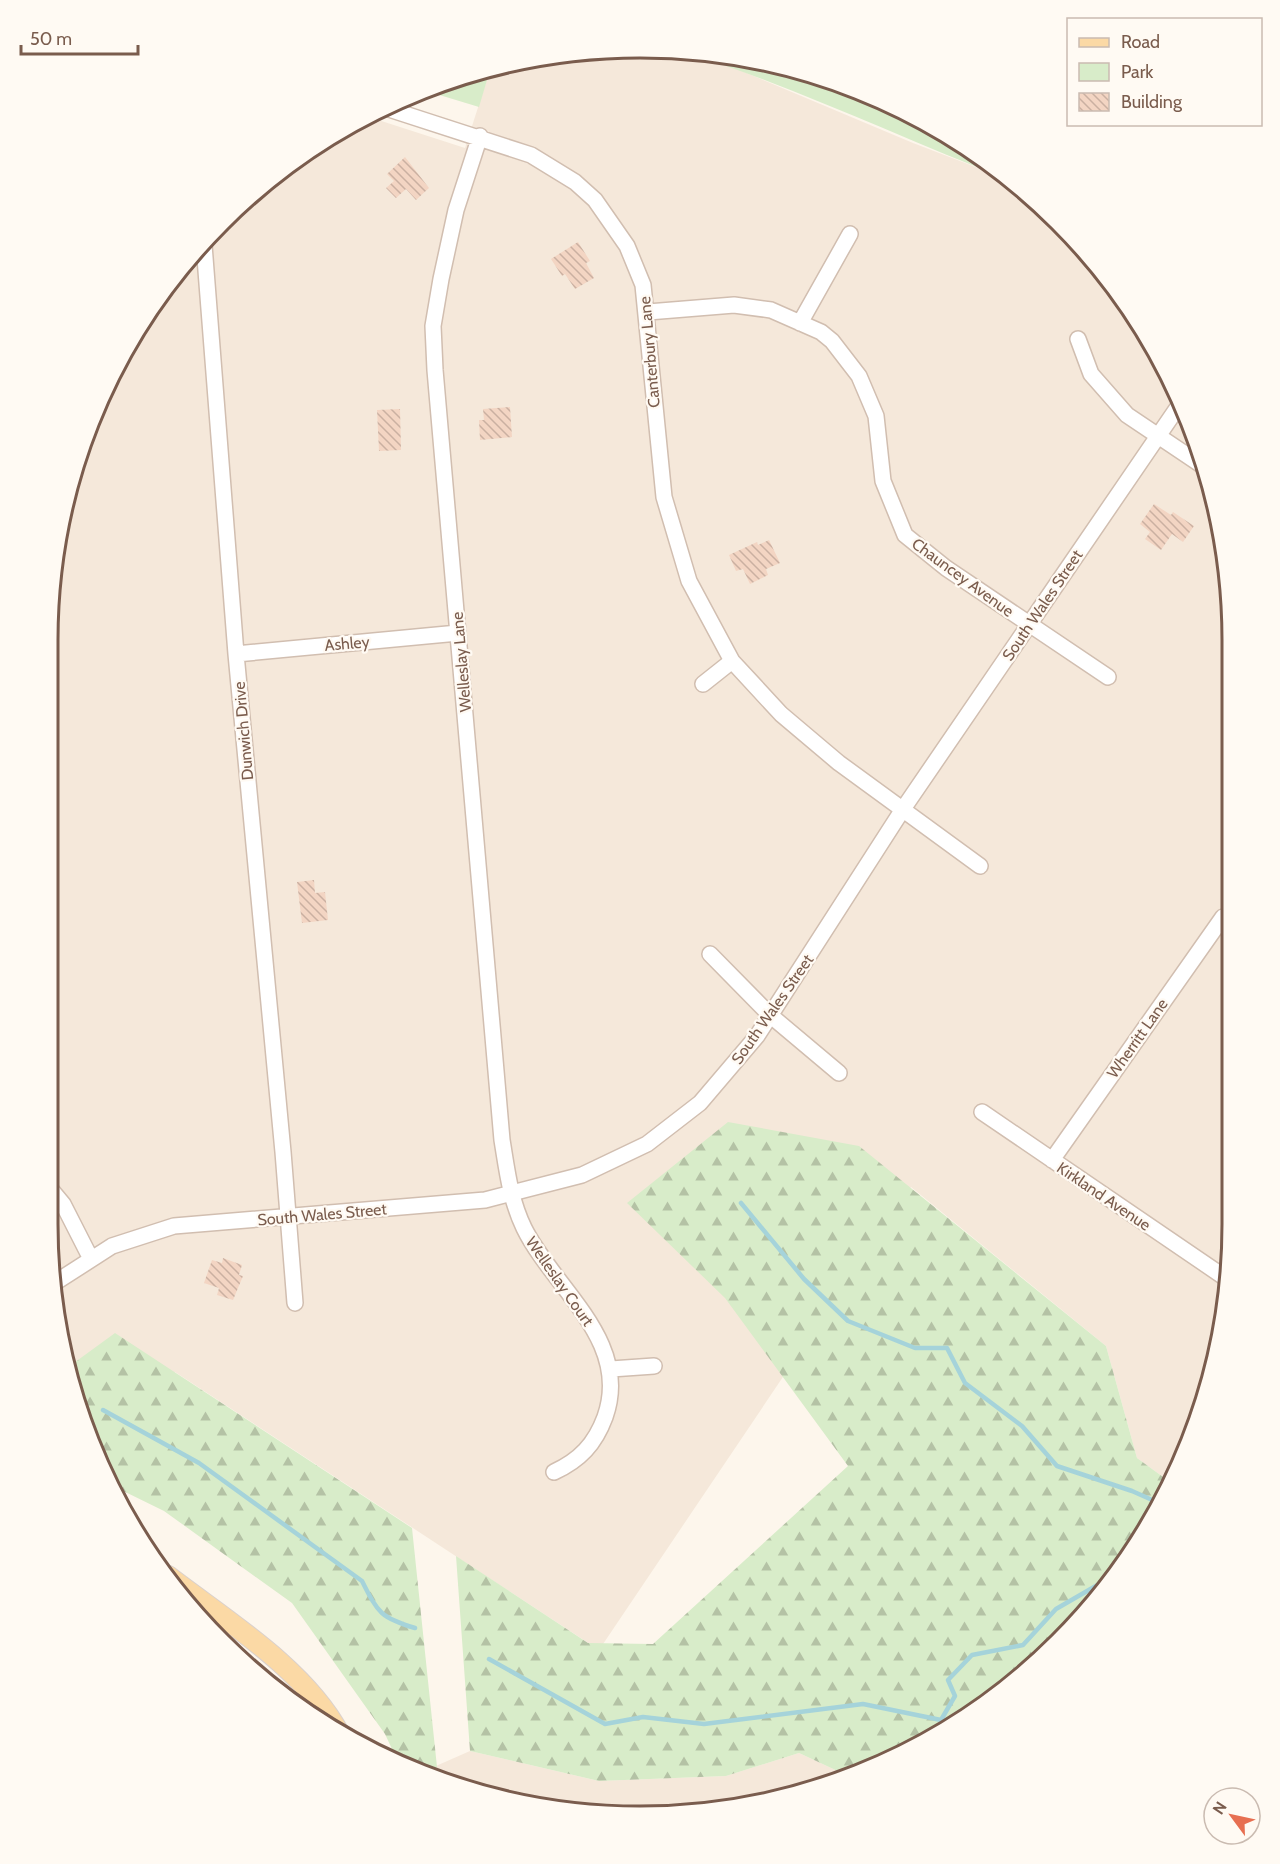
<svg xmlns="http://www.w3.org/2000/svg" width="1280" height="1864" viewBox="0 0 1280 1864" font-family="Cabin,sans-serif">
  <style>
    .residential { fill: #f5e8da }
    .forest { fill: url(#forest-firs) }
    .park { fill: #d8ecc9 }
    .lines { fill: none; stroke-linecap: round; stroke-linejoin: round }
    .stream { stroke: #a5d3da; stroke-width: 4.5 }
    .building { fill: url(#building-back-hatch) }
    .minor-casing { stroke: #d1beb0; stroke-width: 18 }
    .major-casing { stroke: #dad1cd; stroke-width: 22 }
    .minor { stroke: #fff; stroke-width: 15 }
    .major { stroke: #fbd9a5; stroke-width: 20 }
    .labels { text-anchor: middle; stroke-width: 4.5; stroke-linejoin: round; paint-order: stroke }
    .street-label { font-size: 16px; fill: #7a5c4d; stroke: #fffaf3 }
    .rim { fill: none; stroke: #7a5c4d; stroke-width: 3 }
  </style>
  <defs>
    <pattern id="forest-firs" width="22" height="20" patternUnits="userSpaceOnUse" patternTransform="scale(1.5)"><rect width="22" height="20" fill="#d8ecc9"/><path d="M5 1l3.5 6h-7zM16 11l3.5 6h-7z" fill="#b4c2a5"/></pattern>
    <pattern id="building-back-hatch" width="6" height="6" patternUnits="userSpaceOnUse" patternTransform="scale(1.5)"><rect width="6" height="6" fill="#f3d5c3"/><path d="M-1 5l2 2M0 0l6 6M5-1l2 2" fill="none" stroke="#cab0a1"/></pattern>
  </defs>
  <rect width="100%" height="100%" fill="#fdf6ec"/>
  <path class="residential" d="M640,48L688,53L737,69L913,143L1007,179L1059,222L1110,280L1171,378L1221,525L1232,640V1224L1221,1340L1187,1451L1170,1482L1137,1458L1106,1346L911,1187L599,1650L175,1372L93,1451L68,1378L48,1224V640L59,525L80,449L127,344L222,221L311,148L369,117L465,148L490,70L525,59Z
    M213,1627L267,1670L262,1678L250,1669Z
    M470,1751L599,1781L726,1776L799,1753L844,1774L755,1805L640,1816L563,1811L420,1773Z"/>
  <path class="forest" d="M728,1122L859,1146L1106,1346L1137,1458L1170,1482L1132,1553L1058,1643L969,1716L902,1755L844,1774L799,1753L726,1776L599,1781L470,1751L456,1556L588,1643L653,1644L848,1466L725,1298L627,1203Z
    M115,1333L412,1528L437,1767L420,1773L399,1764L385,1734L292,1603L164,1511L111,1485L93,1451L67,1368Z"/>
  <path class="park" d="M688,53L756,59L867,93L969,148L1007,179C901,138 797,88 688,53Z
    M490,70L479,107L423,90Z"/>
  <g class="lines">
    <path class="stream" d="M741,1203L804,1279L848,1321L915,1348H947L965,1383L1022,1426L1057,1466L1132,1491L1159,1503
      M103,1410L199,1463L362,1581C378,1613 381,1618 415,1628
      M489,1659L605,1724L643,1717L704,1724L863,1704L941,1720L955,1696L948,1680L972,1655L1023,1645L1056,1609L1113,1576"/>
  </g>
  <path class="building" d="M405,157L429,188L416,200L406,189L396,198L386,188L394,181L387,174Z
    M578,242L590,261L586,263L594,278L575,289L565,274L562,276L551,259Z
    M510,407L512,437L480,440L479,420H484L483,409Z
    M400,409L401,450L379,451L377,410Z
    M1154,504L1171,515L1173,512L1194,526L1183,542L1172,534L1161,550L1145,539L1150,532L1140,524Z
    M769,540L780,563L766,569L768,575L750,584L743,569L736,571L729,555L757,542L758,545Z
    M314,880L315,893L325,892L328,920L302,923L297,882Z
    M223,1258L242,1265L239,1275L243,1276L233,1300L217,1295L219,1288L204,1283L212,1260L222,1263Z"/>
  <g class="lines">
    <defs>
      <path id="minor" d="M386,108L531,155L575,182L595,200L627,246L643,285L664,497L689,581L732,661L781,714L839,763L980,866
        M480,136L456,210L441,279L433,326L435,370L502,1140C507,1170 510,1199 524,1228C554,1289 632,1341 605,1417C595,1444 580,1460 554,1472
        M204,245L236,654L283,1152L295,1303
        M648,312L734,305L771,310L821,332L832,341L859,376L876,416L883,481L905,535L946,568L1108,677
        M800,323L850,234
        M1078,339L1091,374L1127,415L1200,464
        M236,654L458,633
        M703,684L732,661
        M710,954L770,1015L839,1073
        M982,1112L1227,1279
        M1052,1160L1223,917
        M48,1186L63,1204L91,1259
        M56,1282L112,1246L174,1226L485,1200L582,1175L647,1144L700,1103L757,1036L903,809L1180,404
        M611,1369L654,1366"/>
      <path id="major" d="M168,1576C225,1620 304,1668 339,1733"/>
    </defs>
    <use href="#minor" class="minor-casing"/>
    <use href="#major" class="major-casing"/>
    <use href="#minor" class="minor"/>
    <use href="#major" class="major"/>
  </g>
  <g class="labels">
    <g class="street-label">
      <text transform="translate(649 352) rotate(-95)" y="6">Canterbury Lane</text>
      <text transform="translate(963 577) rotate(36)" y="6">Chauncey Avenue</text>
      <text transform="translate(1042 605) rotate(-56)" y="6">South Wales Street</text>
      <text transform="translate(347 643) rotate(-5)" y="6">Ashley</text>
      <text transform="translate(461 662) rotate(-95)" y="6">Welleslay Lane</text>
      <text transform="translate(243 731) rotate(-95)" y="6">Dunwich Drive</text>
      <text transform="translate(772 1009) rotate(-55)" y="6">South Wales Street</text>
      <text transform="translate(1137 1038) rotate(-55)" y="6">Wherritt Lane</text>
      <text transform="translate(1104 1196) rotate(34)" y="6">Kirkland Avenue</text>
      <text transform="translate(322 1214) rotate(-5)" y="6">South Wales Street</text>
      <text transform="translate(560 1281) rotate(55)" y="6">Welleslay Court</text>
    </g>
  </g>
  <path d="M0 0H1280V1864H0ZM640 58H640A582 582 0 0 1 1222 640V1224A582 582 0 0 1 640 1806H640A582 582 0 0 1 58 1224V640A582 582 0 0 1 640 58Z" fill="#fffaf3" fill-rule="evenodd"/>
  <path class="rim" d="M640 58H640A582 582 0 0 1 1222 640V1224A582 582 0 0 1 640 1806H640A582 582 0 0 1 58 1224V640A582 582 0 0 1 640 58Z"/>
  <rect x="1067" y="18" width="195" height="108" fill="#fffaf3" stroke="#cabbb1" stroke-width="1.5"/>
  <rect x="1079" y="38" width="30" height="9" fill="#fbd9a5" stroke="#cabbb1" stroke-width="1.5"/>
  <text x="1121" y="48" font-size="18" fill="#7a5c4d">Road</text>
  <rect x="1079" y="63" width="30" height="18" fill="#d8ecc9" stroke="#cabbb1" stroke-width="1.5"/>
  <text x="1121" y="78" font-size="18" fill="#7a5c4d">Park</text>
  <rect x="1079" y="93" width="30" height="18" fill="url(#building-back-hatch)" stroke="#cabbb1" stroke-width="1.5"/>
  <text x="1121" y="108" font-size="18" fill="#7a5c4d">Building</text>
  <g transform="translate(1232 1816) rotate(303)"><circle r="28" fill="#fffaf3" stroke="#cabbb1" stroke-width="1.5"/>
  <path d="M0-4.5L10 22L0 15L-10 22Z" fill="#e76f51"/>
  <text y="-9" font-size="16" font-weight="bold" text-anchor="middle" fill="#7a5c4d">N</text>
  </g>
  <path d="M21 45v9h117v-9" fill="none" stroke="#7a5c4d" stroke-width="3"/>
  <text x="30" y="45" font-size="18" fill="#7a5c4d" stroke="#fffaf3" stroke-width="4.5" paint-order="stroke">50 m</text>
</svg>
